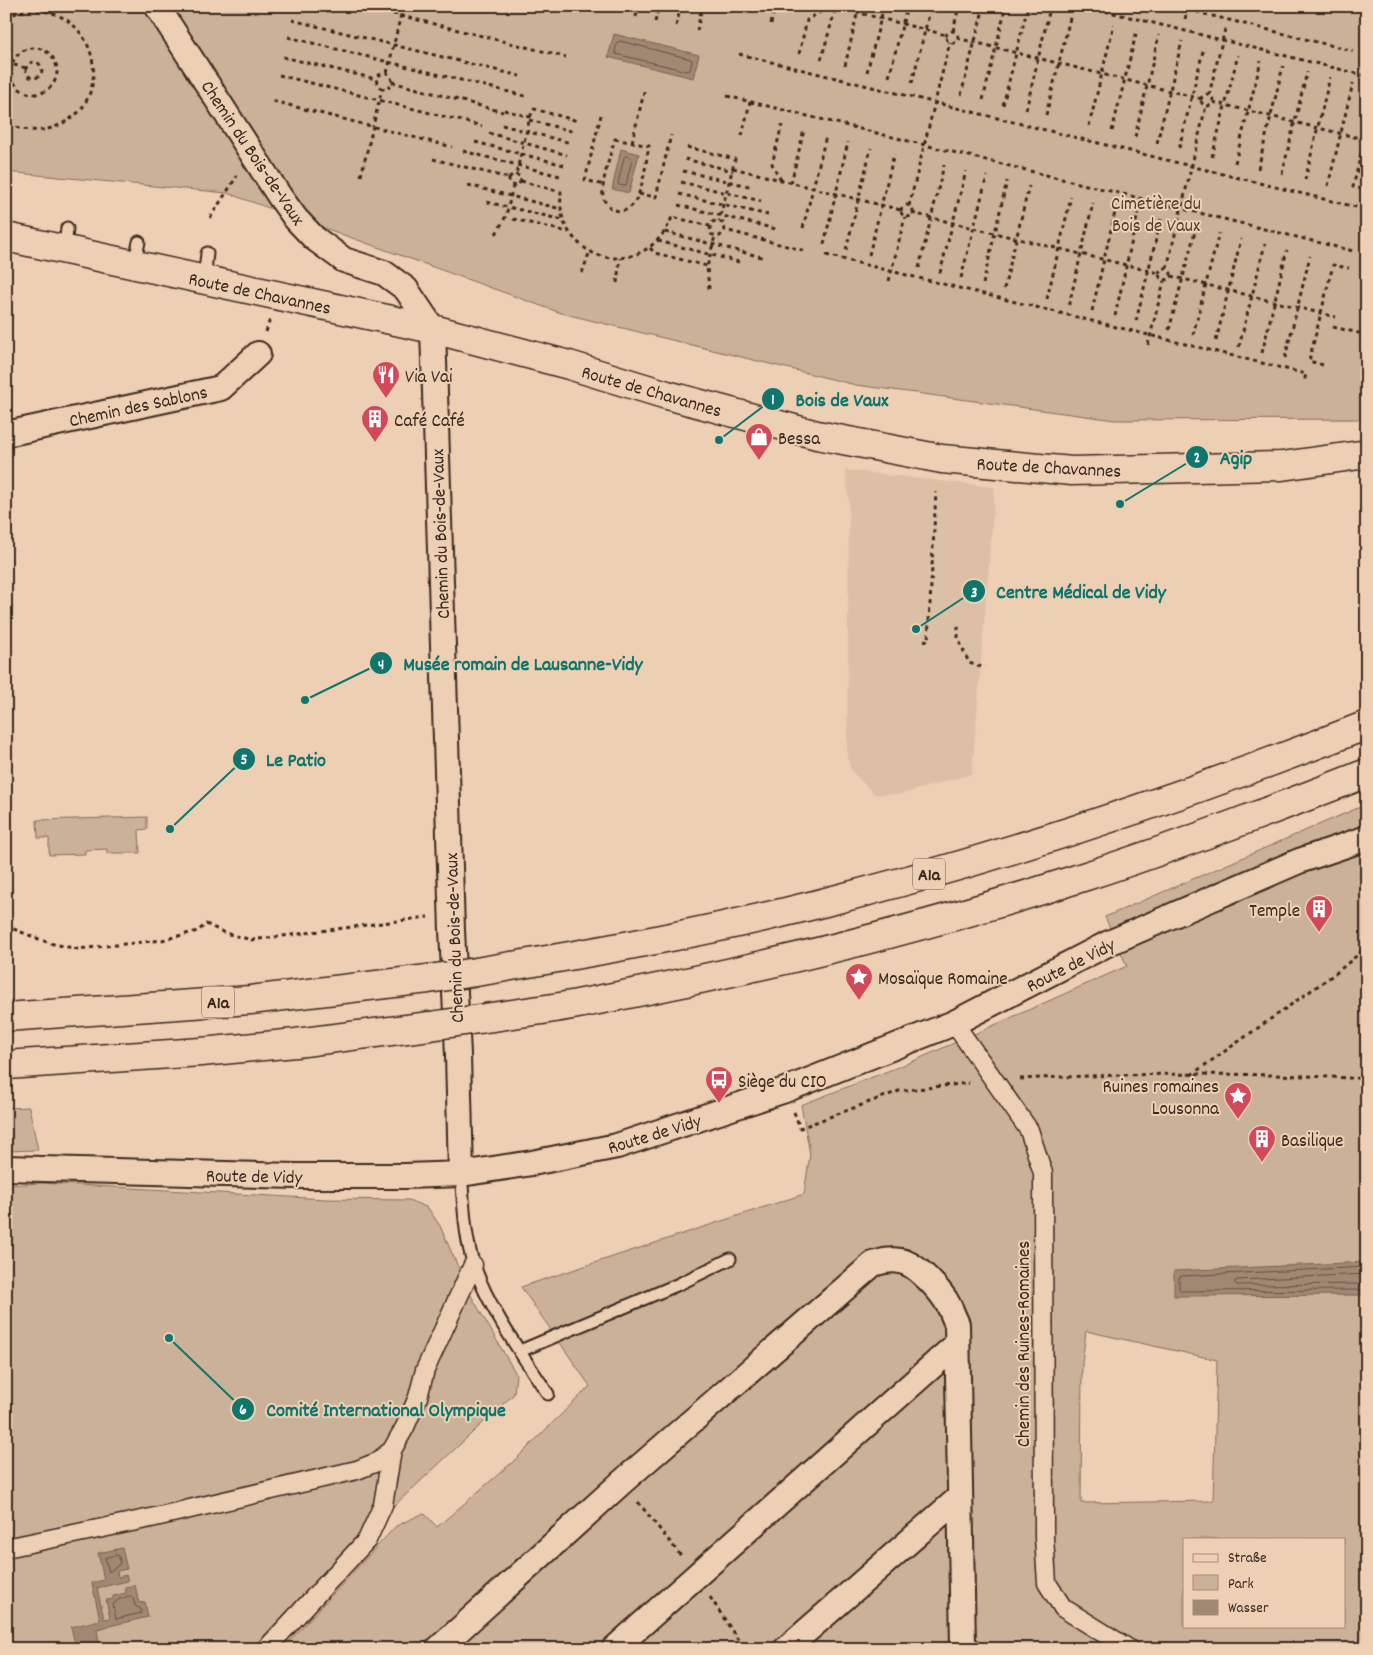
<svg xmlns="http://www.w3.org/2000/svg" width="1373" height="1655" viewBox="0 0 1373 1655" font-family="Dekko,sans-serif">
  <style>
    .built { fill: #dcc0a6 }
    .green { fill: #ccb199; stroke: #846e5c; fill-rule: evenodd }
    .water { fill: #a18873; stroke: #786251 }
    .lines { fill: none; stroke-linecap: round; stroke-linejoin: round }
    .shore { stroke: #645040; stroke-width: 1 }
    .service-casing { stroke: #3b2a1e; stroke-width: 15 }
    .pedestrian-casing { stroke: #3b2a1e; stroke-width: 21 }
    .minor-casing { stroke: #3b2a1e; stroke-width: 28 }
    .secondary-casing { stroke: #3b2a1e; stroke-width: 31 }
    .motorway-casing { stroke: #3b2a1e; stroke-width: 31 }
    .path { stroke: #3b2a1e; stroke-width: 3; stroke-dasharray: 4 4; stroke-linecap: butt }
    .service { stroke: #edcfb4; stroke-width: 11 }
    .pedestrian { stroke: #edcfb4; stroke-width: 18 }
    .minor { stroke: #edcfb4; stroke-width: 24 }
    .secondary { stroke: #edcfb4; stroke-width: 28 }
    .motorway { stroke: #edcfb4; stroke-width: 28 }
    .motorway-bridge-casing { stroke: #3b2a1e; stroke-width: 31; stroke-linecap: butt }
    .motorway-bridge { stroke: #edcfb4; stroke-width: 28 }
    .labels { text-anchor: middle; stroke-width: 4; stroke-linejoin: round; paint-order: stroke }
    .shield { fill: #edcfb4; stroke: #705c4b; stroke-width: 1 }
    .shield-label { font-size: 18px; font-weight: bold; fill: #3b2a1e }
    .street-label { font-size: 19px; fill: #3b2a1e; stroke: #edcfb4 }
    .park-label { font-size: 19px; fill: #513e30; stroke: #edcfb4 }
    .poi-label { font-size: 19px; fill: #3b2a1e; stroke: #edcfb4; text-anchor: start }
    .leader { fill: none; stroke: #0f766e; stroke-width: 2 }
    .callout-dot { fill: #0f766e; stroke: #edcfb4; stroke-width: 2 }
    .mark-label { font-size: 15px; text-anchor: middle; font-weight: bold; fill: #fff }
    .callout-label { font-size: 20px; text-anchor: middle; font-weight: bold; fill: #0f766e; stroke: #edcfb4; stroke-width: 4; stroke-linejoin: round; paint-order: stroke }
  </style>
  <rect width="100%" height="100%" fill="#edcfb4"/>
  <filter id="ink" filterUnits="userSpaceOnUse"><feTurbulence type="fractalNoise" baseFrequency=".02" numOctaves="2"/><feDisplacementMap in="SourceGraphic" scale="10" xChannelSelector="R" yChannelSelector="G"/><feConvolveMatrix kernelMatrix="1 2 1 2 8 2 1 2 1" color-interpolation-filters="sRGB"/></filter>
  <g filter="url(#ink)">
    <path class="built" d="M845,470L994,487V501L972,774L898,795L874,794L852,772L847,758L849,500Z"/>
    <path class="green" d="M6,6H1367V419L1115,420L856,385L561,313L227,193L6,172Z
      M1367,804V1649H282L396,1526L424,1513L437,1527L515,1460L590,1386L521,1287L804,1194L810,1154L801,1105L916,1060L1127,966L1105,917ZM1086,1331L1217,1360L1213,1501L1081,1503L1082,1363ZM1184,1539H1344V1626H1184Z
      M147,817V829L139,830L140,853H107V849L85,850V854L49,855V838H38L37,820Z
      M29,1107L38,1150L6,1151V1108Z
      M42,1183L325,1199L409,1200L428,1208L440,1226L469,1292L516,1374L514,1394L382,1517L251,1649H6V1185Z"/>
    <path class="water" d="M614,34L699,55L693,78L608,57Z
      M621,149L639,154L629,193L612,189Z
      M1367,1262V1295L1174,1296V1271Z
      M122,1548L127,1569L117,1571L118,1577L126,1575L128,1581L97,1588L104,1619L110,1618L106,1600L113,1599V1596L126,1593L125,1587L135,1585L139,1603L145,1602L148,1617L97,1629L99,1643L76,1648L71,1627L100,1620L92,1583L104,1580L98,1553Z"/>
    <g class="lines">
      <path class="shore" d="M620,41L691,59L692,61L690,70L687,71L616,54L615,52L617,43Z
        M626,156L631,157L632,159L626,185L624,186L619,185L618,183L624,158Z
        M1367,1267L1181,1276L1179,1278V1289L1181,1291L1367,1290
        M1367,1274L1237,1280L1234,1282L1237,1285L1367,1284
        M116,1555L119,1556L120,1564L109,1572L105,1558Z
        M130,1596L133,1598L135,1606L141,1609V1613L116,1619L113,1604L118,1600Z"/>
      <defs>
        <path id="service" d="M65,250L67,228
          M134,265L139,242
          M204,280L207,253
          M461,1174C464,1203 464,1236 474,1265C489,1309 522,1355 548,1394
          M520,1351L679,1284L730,1259"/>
        <path id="pedestrian" d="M954,1023L1029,1130L1043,1173L1044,1537L1047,1583L1063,1608L1129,1649
          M6,1548L151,1518L357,1470L377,1462L392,1450L405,1427L418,1397L425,1370L473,1265
          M266,1649L367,1540L383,1505L392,1450"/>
        <path id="minor" d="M157,6L280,197L296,219L314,238L344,260L384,273L406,289L433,329L452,930L458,1055L461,1174
          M6,434L221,388L258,354
          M6,1168L296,1176H406L461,1174L532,1163L617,1146L785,1090L954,1023L1109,943L1299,861L1367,838
          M438,1649L622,1482L873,1264C883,1261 891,1259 900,1261C916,1263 942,1292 949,1306C952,1312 954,1318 957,1324L963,1646L968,1649
          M614,1649L957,1344
          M786,1649L960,1497"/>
        <path id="secondary" d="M6,237L433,329L569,365L667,395L817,435L942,459L1072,471L1282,466L1367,454"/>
        <path id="motorway" d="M476,972C590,953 703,933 814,905C1002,858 1186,796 1367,725
          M6,1017L250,1000L428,979
          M479,1019C517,1013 555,1009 593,1001C759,969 923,929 1083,877C1179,846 1273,810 1367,773
          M6,1065L201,1052L296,1043L430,1026"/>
      </defs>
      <use href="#service" class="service-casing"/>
      <use href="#pedestrian" class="pedestrian-casing"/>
      <use href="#minor" class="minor-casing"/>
      <use href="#secondary" class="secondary-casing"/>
      <use href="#motorway" class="motorway-casing"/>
      <path class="path" d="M362,6L566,57
        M551,6L580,13
        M832,6L946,35
        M1084,6L1086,7
        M1173,6L1353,51
        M1105,11L1367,76
        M636,17L638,6
        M6,18C17,11 30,9 43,11C86,17 107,68 84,105C78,115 68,121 57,126C42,133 21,131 6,123
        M1185,19L1188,6
        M292,20L520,76
        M655,22L659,6
        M771,24L775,6
        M676,26L681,6
        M697,31L702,6
        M953,31L959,6
        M946 37a6 6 0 1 1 12 0a6 6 0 1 1-12 0Z
        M288,37L525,96
        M957,38L1202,99
        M11 71a23 23 0 1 1 46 0a23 23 0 1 1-46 0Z
        M739,54L1364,209
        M799,54L807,20L830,6
        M283,57L376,79
        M821,60L836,7
        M26 70a8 8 0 1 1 16 0a8 8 0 1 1-16 0Z
        M6,63L26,68
        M845,66L859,6
        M867,72L884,6
        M387,73L403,6
        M279,75L482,126
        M889,77L907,6
        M392,82L503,112
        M912,83L931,6
        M1201 100a6 6 0 1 1 12 0a6 6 0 1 1-12 0Z
        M961,95L984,6
        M1209,95L1225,29
        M727,96L1353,251
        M983,100L1006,6
        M273,101L452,147
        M1213,102L1367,140
        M1003,105L1028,6
        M504,110L530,117L516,174
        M1026,110L1050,8
        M601,115L585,180L604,185
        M1046,115L1071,14
        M530,117L534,109L578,121
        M529,120L575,132
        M502,125L571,143
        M1089,126L1114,24
        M1367,130L1353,187L1367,190
        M1112,131L1137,30
        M489,133L567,155
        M742,136L750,102
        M1135,137L1159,35
        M615,139L649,146C645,164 642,219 615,210C609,208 604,202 603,196C601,183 611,152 615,139Z
        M475,142L564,165
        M632,142L645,88
        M1157,143L1182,41
        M687,147L735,159L719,221
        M1179,148L1204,47
        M463,151L560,176
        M1212,157L1238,55
        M433,159L509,178
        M685,159L733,171
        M1235,163L1261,61
        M733,168L901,210
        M1258,169L1283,66
        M683,171L753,187
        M1282,174L1307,72
        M361,176L382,89H388L392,82L391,77L387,73L379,75L376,79L378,86L382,89
        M509,178V182L512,185L517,186L521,181
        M509,178L513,174L520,176L521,181
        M781,180L772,164L782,125
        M1305,180L1330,77
        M521,181L561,192C560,206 561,221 570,233C599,274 655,262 672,217L710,226L712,222L716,221L723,223L725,230L806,251
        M681,182L761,201
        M791,183L804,130
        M468,185L561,209
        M1328,186L1353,83
        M639,194L656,197L671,135
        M679,194L768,215
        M487,202L563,220
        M678,205L776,229
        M901 211a6 6 0 1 1 12 0a6 6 0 1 1-12 0Z
        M909,206L950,42
        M912,213L1159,273
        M210,218L237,176
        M513,219L568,232
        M710,226L711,234L715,236H720L725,230
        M803,228L826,136
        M665,232L762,257
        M496,234L506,216L513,186
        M658,241L739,262
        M824,244L848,142
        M650,248L655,253L707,266
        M846,250L871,148
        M826,255L1306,374L1304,382
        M869,255L894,154
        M1159 274a6 6 0 1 1 12 0a6 6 0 1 1-12 0Z
        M919,268L944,165
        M1167,268L1206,106
        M582,273L590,251
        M940,273L966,171
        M1171,276L1336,317
        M961,278L987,176
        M889,281L905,217
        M617,283L620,258
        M983,284L1007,181
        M709,289L707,267L715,236
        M1004,289L1029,186
        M1047,299L1071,197
        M1069,305L1093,203
        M1092,311L1116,208
        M1115,316L1138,213
        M1136,321L1161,219
        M1333,327L1367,335
        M1169,330L1196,228
        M266,332L270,319
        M1193,335L1219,233
        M1216,341L1241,239
        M1148,345L1164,281
        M1239,347L1265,244
        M1262,353L1287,250
        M1285,358L1310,256
        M1323,365L1309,361L1333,265L1349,268
        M958,626V638L969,663L985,668
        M924,640L928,641L936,492
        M6,926L49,943L78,949L162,940L198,931L206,924L225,933L252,940L428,917
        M1191,1075L1336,973L1367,947
        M1020,1079C1133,1073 1253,1072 1367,1079
        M794,1112L800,1128L899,1091L969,1083
        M638,1502L682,1557
        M710,1597L744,1649"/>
      <use href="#service" class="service"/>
      <use href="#pedestrian" class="pedestrian"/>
      <use href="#minor" class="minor"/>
      <use href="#secondary" class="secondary"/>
      <use href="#motorway" class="motorway"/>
      <defs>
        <path id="motorway-bridge" d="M428,979L476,972
          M430,1026L479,1019"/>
      </defs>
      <use href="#motorway-bridge" class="motorway-bridge-casing"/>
      <use href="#motorway-bridge" class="motorway-bridge"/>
    </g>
  </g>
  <defs>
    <symbol id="restaurant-pin" viewBox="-11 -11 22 30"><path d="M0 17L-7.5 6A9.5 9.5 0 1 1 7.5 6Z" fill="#d1495b" stroke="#edcfb4"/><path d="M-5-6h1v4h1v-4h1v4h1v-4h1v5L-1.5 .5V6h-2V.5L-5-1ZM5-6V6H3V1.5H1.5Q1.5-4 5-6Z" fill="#fff"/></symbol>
    <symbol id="building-pin" viewBox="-11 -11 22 30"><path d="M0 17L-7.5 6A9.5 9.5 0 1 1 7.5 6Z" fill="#d1495b" stroke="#edcfb4"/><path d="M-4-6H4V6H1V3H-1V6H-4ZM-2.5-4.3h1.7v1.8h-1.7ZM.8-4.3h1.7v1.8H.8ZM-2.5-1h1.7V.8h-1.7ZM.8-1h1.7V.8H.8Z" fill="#fff"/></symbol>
    <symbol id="shop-pin" viewBox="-11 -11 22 30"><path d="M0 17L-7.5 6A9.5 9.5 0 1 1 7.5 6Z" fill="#d1495b" stroke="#edcfb4"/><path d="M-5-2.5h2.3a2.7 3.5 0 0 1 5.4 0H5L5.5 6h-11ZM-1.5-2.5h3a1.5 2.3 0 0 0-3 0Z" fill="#fff"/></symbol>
    <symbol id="sight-pin" viewBox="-11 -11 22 30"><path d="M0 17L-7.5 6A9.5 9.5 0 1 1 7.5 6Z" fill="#d1495b" stroke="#edcfb4"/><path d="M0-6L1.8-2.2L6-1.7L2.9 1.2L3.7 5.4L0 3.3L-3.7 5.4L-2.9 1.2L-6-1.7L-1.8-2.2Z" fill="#fff"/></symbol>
    <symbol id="bus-pin" viewBox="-11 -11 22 30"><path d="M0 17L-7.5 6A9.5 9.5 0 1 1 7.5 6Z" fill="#d1495b" stroke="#edcfb4"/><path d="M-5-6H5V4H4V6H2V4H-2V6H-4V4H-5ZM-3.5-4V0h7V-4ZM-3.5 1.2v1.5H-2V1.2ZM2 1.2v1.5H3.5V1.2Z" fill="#fff"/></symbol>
  </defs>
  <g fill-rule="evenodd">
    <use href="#restaurant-pin" x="370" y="359" width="32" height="43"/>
    <use href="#building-pin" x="359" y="403" width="32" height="43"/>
    <use href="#shop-pin" x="743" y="421" width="32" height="43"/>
    <use href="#building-pin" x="1303" y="893" width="32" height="43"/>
    <use href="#sight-pin" x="843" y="961" width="32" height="43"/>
    <use href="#bus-pin" x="703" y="1064" width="32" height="43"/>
    <use href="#sight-pin" x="1222" y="1080" width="32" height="43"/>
    <use href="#building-pin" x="1246" y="1123" width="32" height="43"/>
  </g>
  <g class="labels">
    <g class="shield">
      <rect x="913" y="858.5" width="32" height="31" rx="4"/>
      <rect x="202" y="986.5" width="32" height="31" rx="4"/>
    </g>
    <g class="shield-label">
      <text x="929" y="880">A1a</text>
      <text x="218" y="1008">A1a</text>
    </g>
    <g class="street-label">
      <text transform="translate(254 152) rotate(56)" y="7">Chemin du Bois-de-Vaux</text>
      <text transform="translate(260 292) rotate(12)" y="7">Route de Chavannes</text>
      <text transform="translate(652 390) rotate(16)" y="7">Route de Chavannes</text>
      <text transform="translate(138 405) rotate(-12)" y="7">Chemin des Sablons</text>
      <text transform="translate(1049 466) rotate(3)" y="7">Route de Chavannes</text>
      <text transform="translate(439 534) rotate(-92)" y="7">Chemin du Bois-de-Vaux</text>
      <text transform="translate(453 938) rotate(-92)" y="7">Chemin du Bois-de-Vaux</text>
      <text transform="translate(1070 964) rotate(-27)" y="7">Route de Vidy</text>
      <text transform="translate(654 1133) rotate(-17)" y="7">Route de Vidy</text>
      <text transform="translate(254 1175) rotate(1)" y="7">Route de Vidy</text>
      <text transform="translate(1022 1344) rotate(-90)" y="7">Chemin des Ruines-Romaines</text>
    </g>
    <g class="park-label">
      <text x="1156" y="209">Cimetière du<tspan x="1156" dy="22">Bois de Vaux</tspan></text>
    </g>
    <g class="poi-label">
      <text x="405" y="382">Via Vai</text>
      <text x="394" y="426">Café Café</text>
      <text x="778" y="444">Bessa</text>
      <text x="1300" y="916" text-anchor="end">Temple</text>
      <text x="878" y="984">Mosaïque Romaine</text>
      <text x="738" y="1087">Siège du CIO</text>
      <text x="1219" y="1092" text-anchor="end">Ruines romaines<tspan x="1219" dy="22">Lousonna</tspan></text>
      <text x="1281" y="1146">Basilique</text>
    </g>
  </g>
  <path class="leader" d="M719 440L773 399M1120 504L1197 457M916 629L974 591M305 700L381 663M170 829L244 759M169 1338L243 1409"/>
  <g class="callout-dot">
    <circle cx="719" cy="440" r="5"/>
    <circle cx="1120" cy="504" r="5"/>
    <circle cx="916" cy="629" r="5"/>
    <circle cx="305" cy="700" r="5"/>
    <circle cx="170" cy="829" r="5"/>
    <circle cx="169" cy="1338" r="5"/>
    <circle cx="773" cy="399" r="12"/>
    <circle cx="1197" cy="457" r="12"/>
    <circle cx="974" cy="591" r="12"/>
    <circle cx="381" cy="663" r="12"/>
    <circle cx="244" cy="759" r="12"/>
    <circle cx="243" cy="1409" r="12"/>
  </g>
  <g class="mark-label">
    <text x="773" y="404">1</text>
    <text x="1197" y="462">2</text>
    <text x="974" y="597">3</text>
    <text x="381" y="669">4</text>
    <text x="244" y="764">5</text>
    <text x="243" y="1414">6</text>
  </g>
  <g class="callout-label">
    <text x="842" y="406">Bois de Vaux</text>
    <text x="1236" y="464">Agip</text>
    <text x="1081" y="598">Centre Médical de Vidy</text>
    <text x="523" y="670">Musée romain de Lausanne-Vidy</text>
    <text x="296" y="766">Le Patio</text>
    <text x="386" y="1416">Comité International Olympique</text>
  </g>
  <rect width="1373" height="1655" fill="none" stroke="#edcfb4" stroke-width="25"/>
  <rect x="12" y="12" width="1348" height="1630" fill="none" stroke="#3b2a1e" stroke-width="2" filter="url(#ink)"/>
  <rect x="1183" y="1538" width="162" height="90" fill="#edcfb4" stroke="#a68d78"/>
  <rect x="1193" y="1554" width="25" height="8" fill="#edcfb4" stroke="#a68d78"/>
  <text x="1228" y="1562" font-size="15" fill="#3b2a1e">Straße</text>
  <rect x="1193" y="1575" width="25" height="15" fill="#ccb199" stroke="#a68d78"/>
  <text x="1228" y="1588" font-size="15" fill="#3b2a1e">Park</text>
  <rect x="1193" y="1600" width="25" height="15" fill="#a18873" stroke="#a68d78"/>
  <text x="1228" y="1612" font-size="15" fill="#3b2a1e">Wasser</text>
</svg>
